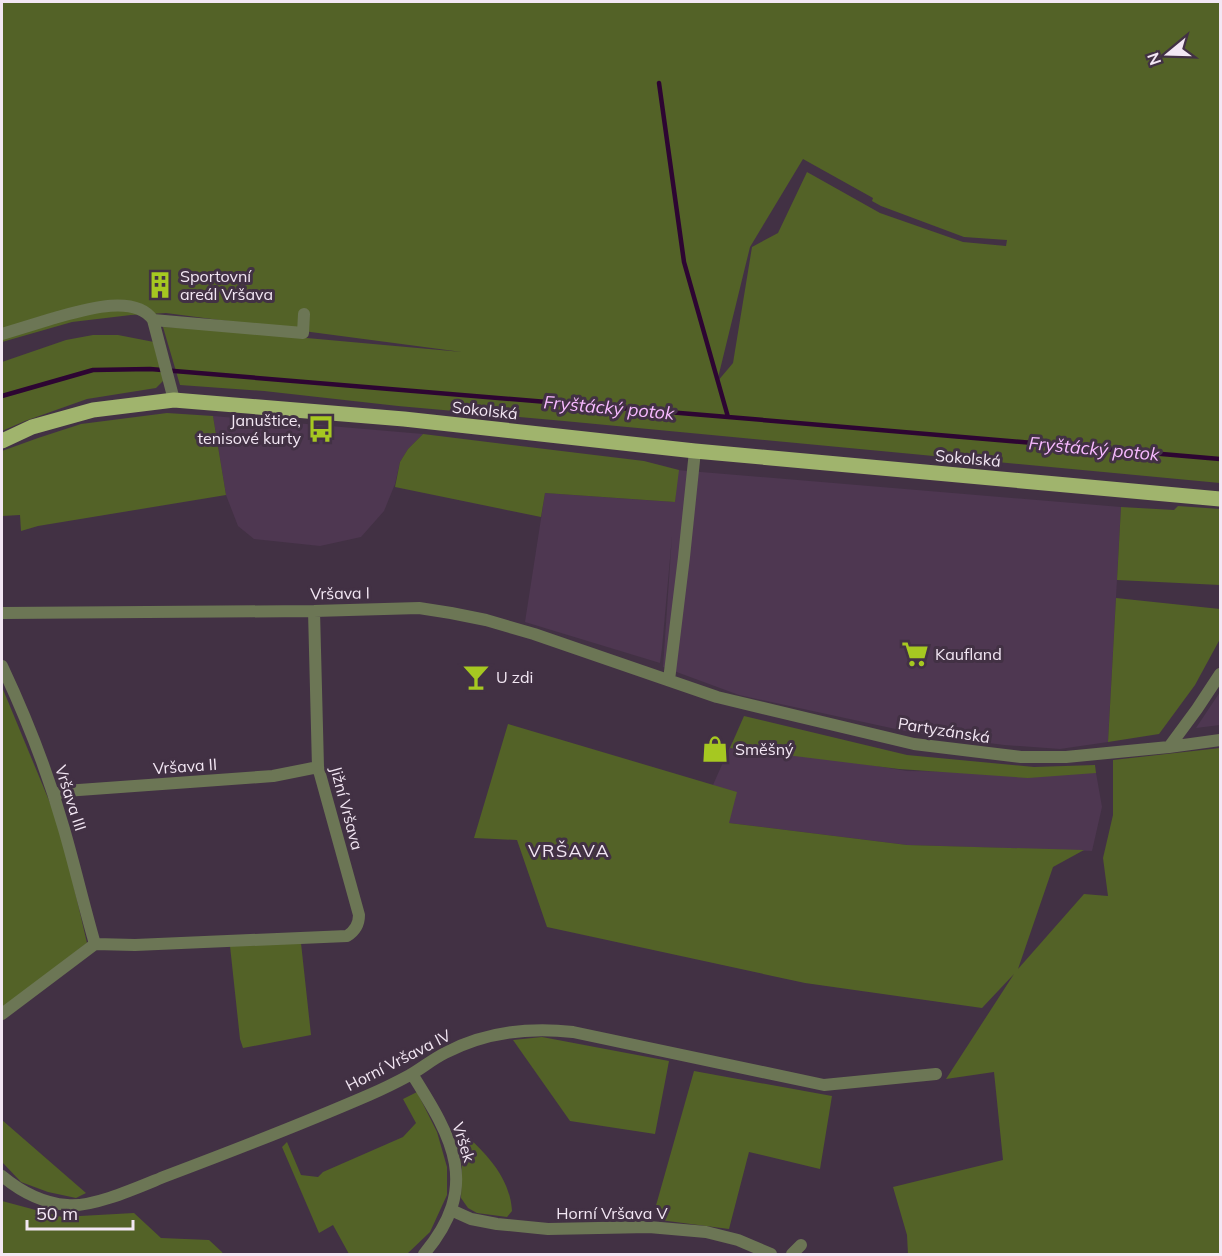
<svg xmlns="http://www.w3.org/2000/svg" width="1222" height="1256" viewBox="0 0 1222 1256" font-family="Mulish,sans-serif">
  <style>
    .built { fill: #4e3751 }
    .green { fill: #536227; fill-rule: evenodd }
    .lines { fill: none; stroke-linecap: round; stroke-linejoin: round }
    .stream { stroke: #2d0532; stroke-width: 4.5 }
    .minor { stroke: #6c7655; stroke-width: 12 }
    .primary { stroke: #a0b46d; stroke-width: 15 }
    .labels { text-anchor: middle; stroke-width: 6; stroke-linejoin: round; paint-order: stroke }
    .poi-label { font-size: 16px; fill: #f3e7f4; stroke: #423144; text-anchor: start }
    .street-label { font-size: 16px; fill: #f3e7f4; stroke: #423144 }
    .water-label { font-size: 18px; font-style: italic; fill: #f7b9ff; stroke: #423144 }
    .neighbourhood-label { font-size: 18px; letter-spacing: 1.5px; fill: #f3e7f4; stroke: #423144 }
  </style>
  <rect width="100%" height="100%" fill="#423144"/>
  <path class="built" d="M213,416L423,434L408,449L400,462L395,484L384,511L361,537L320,546L254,539L238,526L226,495Z
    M677,470L1121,507L1108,742L1060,749L1004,745L914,733L739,695L663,667L672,536L662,648L660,663L525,622L545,493L675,502Z
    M1220,692V725L1196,728Z
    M732,742L907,771L1096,773L1102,807L1092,851L907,845L729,823L713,785Z"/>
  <path class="green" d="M2,2H1220V483L564,421L398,406L264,391L180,385L163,327L196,328L462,352L166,313L131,315L72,322L2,342ZM803,159L873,198L872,201L881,206L964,237L1007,240L1006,246L963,242L880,213L807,172L778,233L752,247L733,363L717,382L750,247Z
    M93,335H118L154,342L164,380L156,388L87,399L25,421L2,431V362L66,340Z
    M167,413L213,416L226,495L38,526L21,531L20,515L2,516V451L38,438L81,424Z
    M423,434L644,461L679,470L675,502L545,493L541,517L395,487L400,462L408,449Z
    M1178,506L1220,509V585L1117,580L1121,507L1174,510Z
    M1116,598L1220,609V639L1195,685L1159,734L1108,742Z
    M2,687L60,827L87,943L2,1009Z
    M744,716L907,755L1034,767L1095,765L1096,773L1028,778L899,769L730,748Z
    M508,724L737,792L729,823L907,845L1084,850L1053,867L1018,969L1084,894L1108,896L1103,858L1113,815V760L1220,748V1254H908L907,1235L893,1187L1003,1160L994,1072L946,1079L1014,974L982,1008L805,983L547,927L517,840L474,838Z
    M301,943L311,1035L243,1048L240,1039L230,946Z
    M542,1037L669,1061L655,1134L570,1121L513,1040Z
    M694,1071L832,1096L820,1169L749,1152L729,1229L660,1220L655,1209Z
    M417,1092L437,1132L447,1167V1195L430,1232L407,1254H349L333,1225L319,1233L282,1147L287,1142L301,1175L318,1177L323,1172L403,1137L416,1123L403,1099Z
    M2,1120L86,1193L76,1198L48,1192L21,1182L2,1162Z
    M459,1129C484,1151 510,1176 512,1211L507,1217L477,1213L468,1208L461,1198L462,1165L453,1133Z
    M2,1201L62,1217L134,1213L161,1238L209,1240L222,1252L223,1254H2Z"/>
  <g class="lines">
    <path class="stream" d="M659,83L684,262L728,417
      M2,396L93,370L150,369L728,417L1220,459"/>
    <path class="minor" d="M153,320L303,333L304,314
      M2,334C18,329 35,324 51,319C77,312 134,292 153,320L174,400
      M2,613L314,611L419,608L451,613L486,620L534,634L717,697L914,744L1021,757H1066L1169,747L1220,740
      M2,666C27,719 48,773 64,829C75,867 84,906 95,944
      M669,680L684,557L695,451
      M1169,747L1197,709L1220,674
      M54,795L65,791L273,776L318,767
      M2,1014L95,944L135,945L347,936C355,931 359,925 359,915L318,767L314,611
      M412,1074C453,1139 481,1186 424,1254
      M2,1176C20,1191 42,1203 67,1205C93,1208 141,1186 166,1176C235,1150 302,1124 369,1095C383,1089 397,1082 410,1075C422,1068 433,1059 445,1053C485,1032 528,1027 573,1032L824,1085L936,1074
      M451,1210L471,1219L497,1224L548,1229L649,1227L706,1232L738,1240L771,1254
      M792,1254L801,1245"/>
    <path class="primary" d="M2,441L32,427L93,410L174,400L404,419L695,451L1220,499"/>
  </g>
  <defs>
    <symbol id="building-bare" viewBox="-9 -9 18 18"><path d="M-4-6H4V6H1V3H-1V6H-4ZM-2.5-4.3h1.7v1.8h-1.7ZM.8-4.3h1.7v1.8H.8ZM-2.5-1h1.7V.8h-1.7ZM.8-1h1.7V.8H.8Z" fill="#a6c821" stroke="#423144" stroke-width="2.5" paint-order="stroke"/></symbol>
    <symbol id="bus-bare" viewBox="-9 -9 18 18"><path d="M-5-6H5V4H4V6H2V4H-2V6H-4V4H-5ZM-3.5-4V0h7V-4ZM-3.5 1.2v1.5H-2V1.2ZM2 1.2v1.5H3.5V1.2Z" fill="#a6c821" stroke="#423144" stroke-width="2.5" paint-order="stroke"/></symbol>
    <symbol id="supermarket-bare" viewBox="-9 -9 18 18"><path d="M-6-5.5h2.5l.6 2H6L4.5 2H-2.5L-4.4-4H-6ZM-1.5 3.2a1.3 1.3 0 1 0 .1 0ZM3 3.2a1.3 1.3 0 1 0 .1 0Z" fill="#a6c821" stroke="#423144" stroke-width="2.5" paint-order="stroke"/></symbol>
    <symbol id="bar-bare" viewBox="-9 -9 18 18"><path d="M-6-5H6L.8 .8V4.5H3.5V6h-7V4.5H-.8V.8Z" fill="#a6c821" stroke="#423144" stroke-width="2.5" paint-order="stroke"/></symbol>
    <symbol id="shop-bare" viewBox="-9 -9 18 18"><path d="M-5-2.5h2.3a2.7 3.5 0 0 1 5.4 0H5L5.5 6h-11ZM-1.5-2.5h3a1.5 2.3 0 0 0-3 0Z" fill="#a6c821" stroke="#423144" stroke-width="2.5" paint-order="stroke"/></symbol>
  </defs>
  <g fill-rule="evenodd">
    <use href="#building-bare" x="141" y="266" width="38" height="38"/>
    <use href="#bus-bare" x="302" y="410" width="38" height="38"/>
    <use href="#supermarket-bare" x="896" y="635" width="38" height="38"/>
    <use href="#bar-bare" x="457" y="658" width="38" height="38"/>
    <use href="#shop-bare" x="696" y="730" width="38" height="38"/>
  </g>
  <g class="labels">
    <g class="poi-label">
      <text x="180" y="282">Sportovní<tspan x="180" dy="18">areál Vršava</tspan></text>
      <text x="301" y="426" text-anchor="end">Januštice,<tspan x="301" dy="18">tenisové kurty</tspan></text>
      <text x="935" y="660">Kaufland</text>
      <text x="496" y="683">U zdi</text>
      <text x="735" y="755">Směšný</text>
    </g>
    <g class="street-label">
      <text transform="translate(485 410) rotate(6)" y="6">Sokolská</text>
      <text transform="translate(968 458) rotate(5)" y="6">Sokolská</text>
      <text transform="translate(340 593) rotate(-1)" y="6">Vršava I</text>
      <text transform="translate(944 730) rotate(9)" y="6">Partyzánská</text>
      <text transform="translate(185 766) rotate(-4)" y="6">Vršava II</text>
      <text transform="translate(71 798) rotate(72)" y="6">Vršava III</text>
      <text transform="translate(347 808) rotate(75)" y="6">Jižní Vršava</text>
      <text transform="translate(398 1060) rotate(-27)" y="6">Horní Vršava IV</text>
      <text transform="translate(464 1142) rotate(72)" y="6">Vršek</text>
      <text x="612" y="1219">Horní Vršava V</text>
    </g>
    <g class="water-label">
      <text transform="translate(609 408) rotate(5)" y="6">Fryštácký potok</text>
      <text transform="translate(1094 449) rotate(5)" y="6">Fryštácký potok</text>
    </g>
    <g class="neighbourhood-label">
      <text x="569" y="857">VRŠAVA</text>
    </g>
  </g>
  <rect width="1222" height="1256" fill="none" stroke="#f3e7f4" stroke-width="6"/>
  <g transform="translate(1168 54) rotate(251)" stroke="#423144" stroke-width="4.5" paint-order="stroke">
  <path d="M0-4.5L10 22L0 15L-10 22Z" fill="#f3e7f4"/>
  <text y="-9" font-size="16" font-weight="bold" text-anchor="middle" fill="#f3e7f4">N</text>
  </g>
  <path d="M27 1220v9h106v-9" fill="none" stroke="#f3e7f4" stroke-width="3"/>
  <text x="36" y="1220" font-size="18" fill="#f3e7f4" stroke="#423144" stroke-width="4.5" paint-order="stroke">50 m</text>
</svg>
